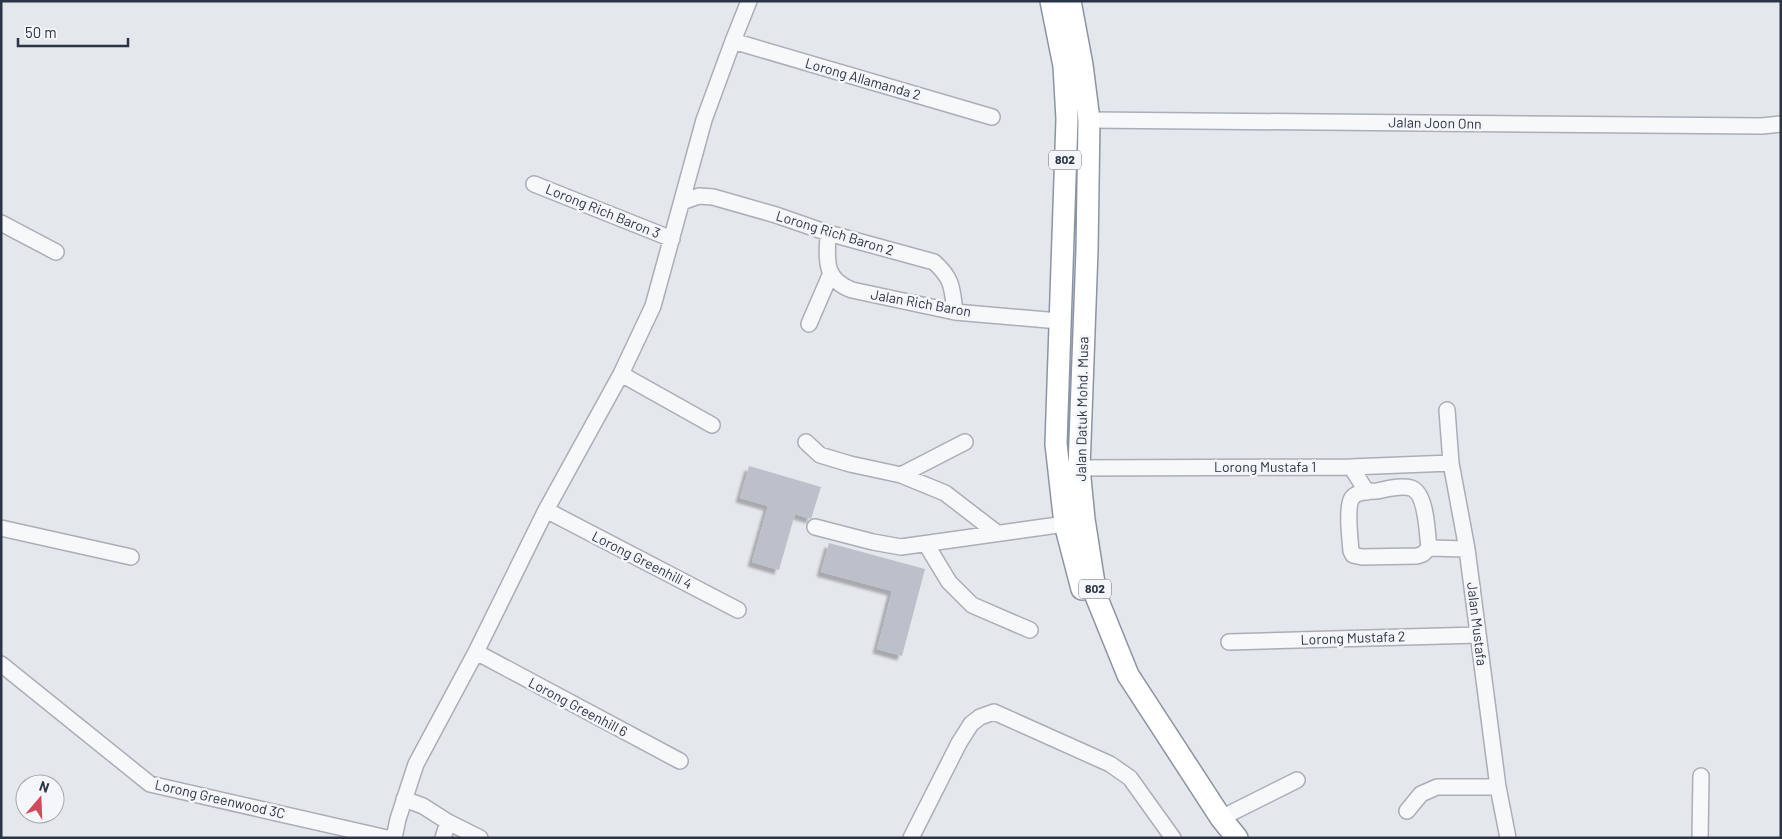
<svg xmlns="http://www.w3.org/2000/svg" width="1782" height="839" viewBox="0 0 1782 839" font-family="Barlow,sans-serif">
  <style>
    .building { fill: #bbc0ca; filter: url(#shadow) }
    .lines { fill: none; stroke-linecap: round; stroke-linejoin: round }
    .minor-casing { stroke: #a9aeb7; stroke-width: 18 }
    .highway-casing { stroke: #8b94a3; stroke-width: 24 }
    .minor { stroke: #f7f8fa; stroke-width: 15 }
    .highway { stroke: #fff; stroke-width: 21 }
    .labels { text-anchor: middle; stroke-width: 5; stroke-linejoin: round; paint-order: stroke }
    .shield { fill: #f4f6f9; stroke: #676e7b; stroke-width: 1 }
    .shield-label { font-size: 12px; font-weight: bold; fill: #2b3445 }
    .street-label { font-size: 14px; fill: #2b3445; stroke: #f4f6f9 }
  </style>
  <defs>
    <filter id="shadow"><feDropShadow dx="-4.5" dy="4.5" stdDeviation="1" flood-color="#0004"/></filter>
  </defs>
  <rect width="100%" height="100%" fill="#e4e7ec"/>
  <path class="building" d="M749,466L821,487L811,519L795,514L779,570L752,562L768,506L740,498Z
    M829,543L925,569L902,656L877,649L892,591L821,572Z"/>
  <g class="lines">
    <defs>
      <path id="minor" d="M733,41L992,117
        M1089,120L1762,126L1781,124
        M534,184L672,239
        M682,202L699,196L713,197L776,215L828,233L934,262C953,279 952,288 955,312
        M1,223L56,252
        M828,233C827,260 823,279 852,290L955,312L1059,321
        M809,324L831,273
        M621,374L712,425
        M1447,410L1451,463L1467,549L1498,787L1508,838
        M806,442L820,455L850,464L901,475L945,493L997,533
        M1351,467L1367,492
        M1079,468L1351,467L1451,463
        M901,475L965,442
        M546,510L738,610
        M815,527L873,542L901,547L1065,524
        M1,528L131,557
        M926,544L949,582L972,605L1030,630
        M1429,548C1427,534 1427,493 1411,488C1401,485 1387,489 1377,491C1370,491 1356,492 1352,498C1346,507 1350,539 1351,551L1353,555L1362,557L1417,556L1423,554L1429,548L1467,549
        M1229,642L1478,635
        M476,652L680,761
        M1,664L150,784L387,838
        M404,799L423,806L448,822L480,838
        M1407,811L1421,794L1437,787H1498
        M1221,818L1297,780
        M394,838L398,819L416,764L476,652L546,510L621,374L653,306L704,120L733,41L749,1
        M443,838L448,822
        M911,838L959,743L971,724L980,717L994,712L1110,764L1130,778L1173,838
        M1700,838L1701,776"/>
      <path id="highway" d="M1051,1L1064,66L1067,119L1056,444L1065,524L1082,589
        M1070,1L1082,65L1089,120L1087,250L1079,468L1084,519L1096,596L1128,675L1221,818L1237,838"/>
    </defs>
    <use href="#minor" class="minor-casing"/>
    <use href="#highway" class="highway-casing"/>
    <use href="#minor" class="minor"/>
    <use href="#highway" class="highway"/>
  </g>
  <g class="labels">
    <g class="shield">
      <rect x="1049" y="150.5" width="32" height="19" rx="4"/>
      <rect x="1079" y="579.5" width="32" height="19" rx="4"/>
    </g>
    <g class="shield-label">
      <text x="1065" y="164">802</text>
      <text x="1095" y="593">802</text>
    </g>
    <g class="street-label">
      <text transform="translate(863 79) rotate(16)" y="5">Lorong Allamanda 2</text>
      <text transform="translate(1435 123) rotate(1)" y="5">Jalan Joon Onn</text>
      <text transform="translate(603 211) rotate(22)" y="5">Lorong Rich Baron 3</text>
      <text transform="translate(835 233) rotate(17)" y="5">Lorong Rich Baron 2</text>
      <text transform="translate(921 303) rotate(10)" y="5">Jalan Rich Baron</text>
      <text transform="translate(1082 409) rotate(-89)" y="5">Jalan Datuk Mohd. Musa</text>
      <text x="1265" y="472">Lorong Mustafa 1</text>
      <text transform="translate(642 560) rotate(27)" y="5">Lorong Greenhill 4</text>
      <text transform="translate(1477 624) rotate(83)" y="5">Jalan Mustafa</text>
      <text transform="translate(1353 638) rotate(-2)" y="5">Lorong Mustafa 2</text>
      <text transform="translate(578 707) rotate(28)" y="5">Lorong Greenhill 6</text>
      <text transform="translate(220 799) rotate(13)" y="5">Lorong Greenwood 3C</text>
    </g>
  </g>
  <rect width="1782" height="839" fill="none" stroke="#2b3445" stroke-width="5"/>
  <g transform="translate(40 799) rotate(19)"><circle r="24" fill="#f4f6f9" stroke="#a4a8b1"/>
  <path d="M0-4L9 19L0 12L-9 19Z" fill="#d1495b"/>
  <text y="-8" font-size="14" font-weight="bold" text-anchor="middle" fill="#2b3445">N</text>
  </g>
  <path d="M18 38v8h110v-8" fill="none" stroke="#2b3445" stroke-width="2.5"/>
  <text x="25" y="38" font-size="15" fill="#2b3445" stroke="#f4f6f9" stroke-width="4" paint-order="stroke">50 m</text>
</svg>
